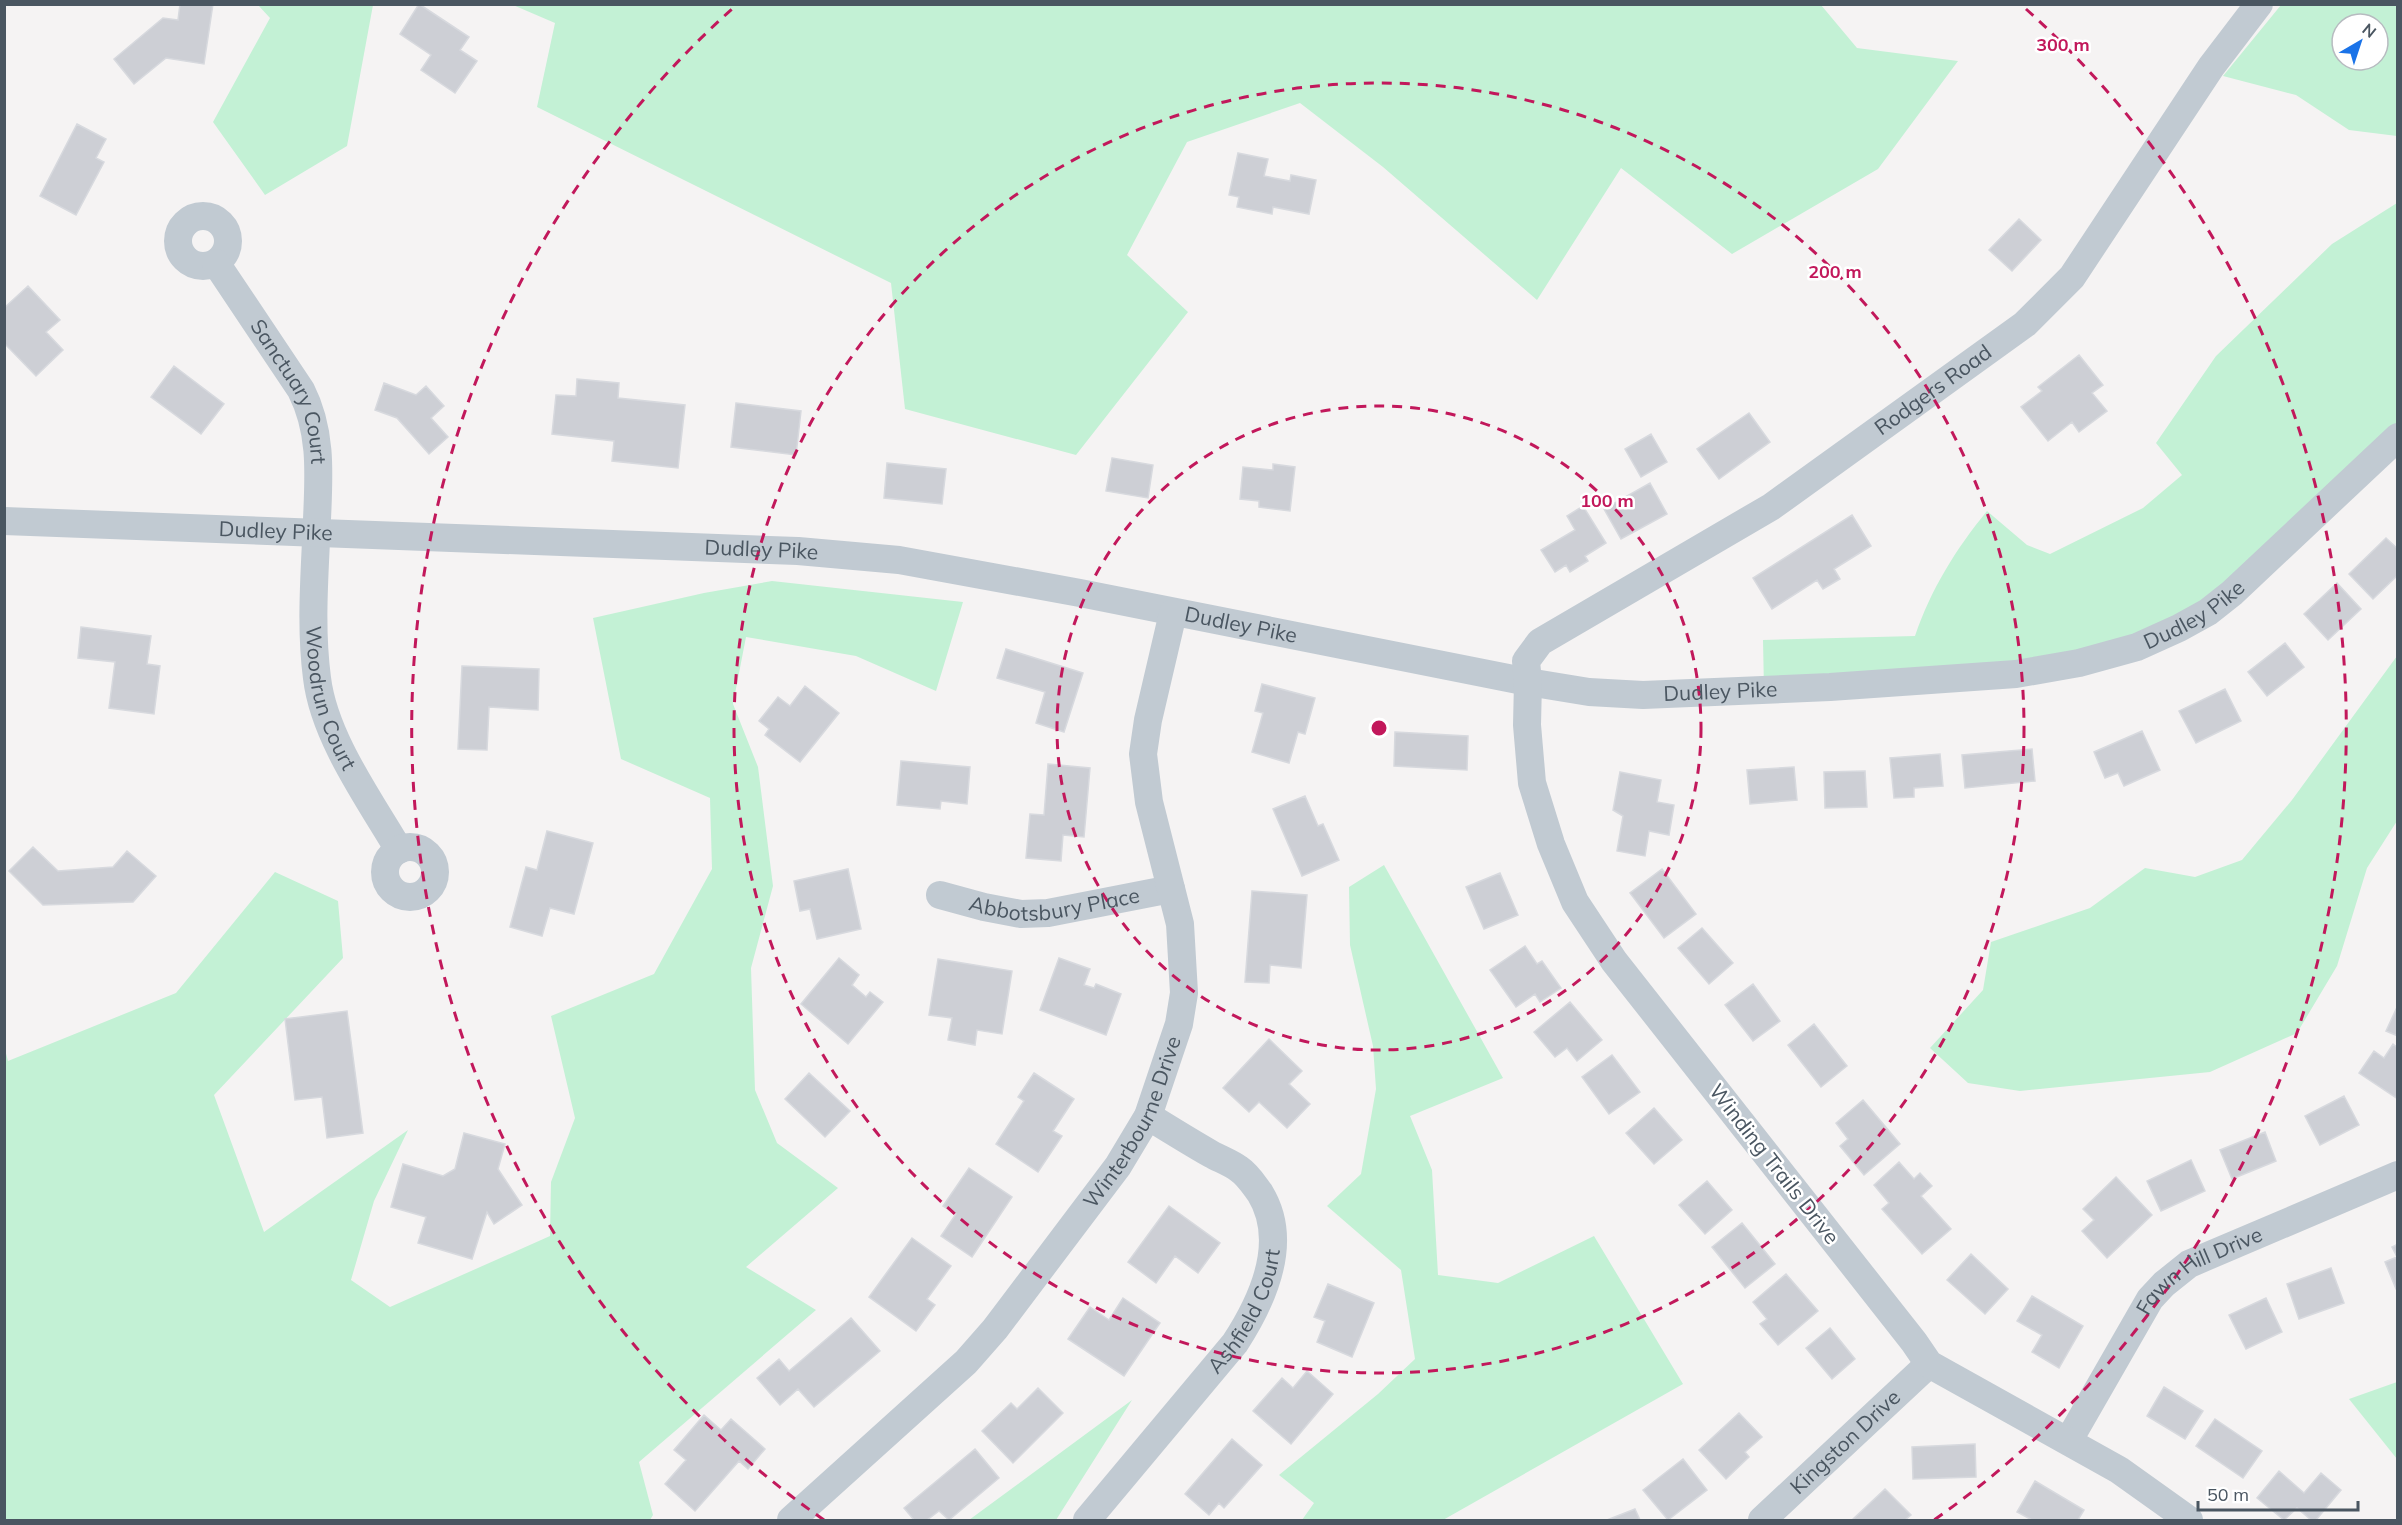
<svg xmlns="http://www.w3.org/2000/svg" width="2402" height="1525" viewBox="0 0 2402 1525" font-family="Mulish,sans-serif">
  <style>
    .green { fill: #c3f1d5; fill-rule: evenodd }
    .building { fill: #cdcfd5; stroke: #d7d9de; stroke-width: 1.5 }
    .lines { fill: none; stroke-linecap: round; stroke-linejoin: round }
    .minor { stroke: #c1cad2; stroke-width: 28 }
    .ring { fill: none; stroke: #c2185b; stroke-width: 3; stroke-dasharray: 10 8 }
    .labels { text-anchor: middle; stroke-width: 5; stroke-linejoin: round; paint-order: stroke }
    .street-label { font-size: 21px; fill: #4a5661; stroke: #fff }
    .centre { fill: #c2185b; stroke: #fff; stroke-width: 3 }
    .ring-label { font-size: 18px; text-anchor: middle; font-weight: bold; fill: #c2185b; stroke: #fff; stroke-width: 5; stroke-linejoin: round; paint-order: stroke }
  </style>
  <rect width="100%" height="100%" fill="#f5f3f3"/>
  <path class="green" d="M258,5H373L347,146L265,195L213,122L270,18Z
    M1821,5L1857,48L1958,61L1878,169L1732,254L1621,168L1537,300L1383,167L1300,103L1187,142L1127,255L1188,312L1076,455L905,409L891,283L537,107L555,23L513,5Z
    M2281,5H2397V136L2349,130L2296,95L2223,76ZM2342,24H2378V60H2342Z
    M2397,203V437L2232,593L2137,647L1764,690L1763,640L1915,636C1931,589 1956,549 1987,511L2027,545L2050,554L2143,508L2182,475L2156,443L2216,356L2332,244Z
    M772,581L963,602L936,691L856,656L746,637L733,704L758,767L773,886L751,968L755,1090L777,1143L838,1188L746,1267L816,1310L639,1462L653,1515L650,1520H5L4,1046L8,1061L176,993L275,872L338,901L343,958L214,1095L264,1232L408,1130L374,1201L351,1280L390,1307L550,1236L551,1182L575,1118L551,1016L654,974L712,869L710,798L621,759L593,618L704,593Z
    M2397,656V821L2367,868L2337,966L2297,1033L2210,1072L2020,1091L1968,1083L1930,1048L1983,990L1991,942L2090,908L2145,868L2195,877L2242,860L2292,800Z
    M1384,865L1503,1078L1410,1116L1432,1170L1438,1275L1498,1283L1594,1236L1683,1384L1443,1520H1302L1314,1503L1279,1475L1378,1394L1415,1359L1401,1270L1327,1206L1361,1174L1376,1089L1373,1046L1350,945L1349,887Z
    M2397,1382H2398L2397,1459L2349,1399Z
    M1132,1400L1056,1520H969Z"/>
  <path class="building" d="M180,4H213L204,64L166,58L134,84L114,59L163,18L178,20Z
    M419,4L469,37L460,50L477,61L455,93L421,70L431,55L400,34Z
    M77,124L106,139L96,158L104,162L76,215L40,196Z
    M1238,153L1268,159L1264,176L1290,181L1291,175L1316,180L1309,214L1273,207L1272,214L1237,207L1239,197L1229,195Z
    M2019,219L2041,240L2012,271L1989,250Z
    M28,286L60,320L46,332L63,350L36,376L4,343V308Z
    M2079,355L2103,385L2092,393L2107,411L2079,432L2072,422L2048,441L2021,407L2042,391L2038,387Z
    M174,366L224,404L201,434L151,397Z
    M577,379L619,383L618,398L685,405L678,468L612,461L614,441L552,434L556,395L576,396Z
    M384,383L416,395L426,386L444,406L431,418L448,437L429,454L397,418L375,410Z
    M736,403L801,411L796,455L731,447Z
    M1749,413L1770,442L1719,479L1697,449Z
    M1651,434L1667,462L1641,477L1625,449Z
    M1112,458L1153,465L1148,498L1106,491Z
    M887,463L946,469L942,504L884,498Z
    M1273,464L1295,467L1290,511L1259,507V501L1240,499L1243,467L1273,470Z
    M1650,483L1667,514L1621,539L1604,509Z
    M1583,506L1606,543L1585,556L1588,561L1570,572L1566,565L1555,572L1541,550L1575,530L1567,516Z
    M1852,515L1871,546L1834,569L1840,579L1823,589L1817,580L1772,609L1753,578Z
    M2386,538L2398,549V575L2373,599L2349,574Z
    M2337,583L2361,609L2328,640L2304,614Z
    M81,627L151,636L147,664L160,666L154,714L109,708L115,662L78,658Z
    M2285,643L2304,667L2267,696L2248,672Z
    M1006,649L1083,673L1064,732L1036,723L1045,692L997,678Z
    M462,666L539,669L538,710L489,707L487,750L458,749Z
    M1262,684L1315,698L1305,734L1298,732L1289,763L1252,752L1263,713L1255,711Z
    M805,686L839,713L800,762L765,735L769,729L759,721L778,697L790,706Z
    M2225,689L2241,721L2196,743L2179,711Z
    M2142,731L2160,770L2124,786L2118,773L2105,778L2094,752Z
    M1395,732L1468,736L1467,770L1394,766Z
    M2032,749L2035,781L1965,788L1962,755Z
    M1940,754L1943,786L1914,788V797L1894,798L1890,758Z
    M901,761L970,767L967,804L941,801L940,809L897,805Z
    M1048,764L1090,768L1084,837L1063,835L1061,861L1026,858L1030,814L1044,815Z
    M1794,767L1797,800L1750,804L1747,770Z
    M1865,771L1867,807L1825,808L1824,772Z
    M1620,772L1661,780L1657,802L1674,805L1669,835L1649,831L1645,856L1617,851L1623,816L1613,810Z
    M1305,796L1318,826L1323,824L1339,860L1302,876L1273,809Z
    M547,831L593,843L574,914L550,908L542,936L510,927L526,867L537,870Z
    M33,847L58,871L113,867L127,851L156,876L133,902L43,905L9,871Z
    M848,869L861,929L817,939L810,909L800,911L794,881Z
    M1662,869L1696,914L1664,938L1630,893Z
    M1500,873L1518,915L1484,929L1466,887Z
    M1252,891L1307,895L1301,968L1270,965L1269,983L1245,982Z
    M1702,928L1733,963L1709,984L1678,948Z
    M1525,946L1537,964L1542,961L1561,988L1540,1002L1535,994L1516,1007L1490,970Z
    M839,958L859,975L852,985L866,997L870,992L883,1002L848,1044L801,1004Z
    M1059,958L1090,969L1084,985L1094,988L1096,984L1121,994L1106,1035L1040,1010Z
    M938,959L1012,971L1002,1034L977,1030L975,1045L948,1040L952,1018L929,1015Z
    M1753,984L1780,1021L1753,1041L1725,1005Z
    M1570,1002L1602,1040L1577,1061L1567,1048L1555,1057L1534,1032Z
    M2398,1005V1036L2386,1031Z
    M347,1011L363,1133L327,1138L322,1097L295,1100L285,1019Z
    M1814,1024L1847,1066L1821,1087L1788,1045Z
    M1269,1039L1302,1071L1289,1084L1310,1104L1287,1128L1259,1102L1249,1112L1223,1088Z
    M2393,1044L2398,1048V1099L2359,1073L2374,1051L2384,1058Z
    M1612,1055L1640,1092L1609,1114L1582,1077Z
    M809,1073L850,1111L825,1137L785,1099Z
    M1034,1073L1074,1099L1053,1131L1062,1136L1038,1172L996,1144L1024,1101L1018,1097Z
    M2344,1096L2359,1125L2320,1145L2305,1116Z
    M1863,1100L1900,1144L1864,1175L1840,1146L1848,1139L1836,1123Z
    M1654,1108L1682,1140L1654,1164L1626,1133Z
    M2265,1132L2276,1161L2232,1179L2220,1150Z
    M464,1133L505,1144L498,1169L522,1205L494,1224L487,1212L472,1259L418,1243L426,1217L391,1207L403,1164L443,1176L455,1169Z
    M2191,1160L2205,1191L2161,1211L2147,1181Z
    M1899,1162L1914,1179L1920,1173L1932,1186L1921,1196L1951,1229L1922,1254L1882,1209L1889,1203L1874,1185Z
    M969,1168L1012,1197L972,1257L941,1236L956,1214L943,1206Z
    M2116,1177L2152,1215L2107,1258L2082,1231L2094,1220L2083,1209Z
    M1707,1181L1732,1210L1705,1234L1679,1205Z
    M1169,1206L1220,1243L1198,1273L1175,1256L1156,1283L1128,1262Z
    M1742,1223L1775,1264L1745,1288L1712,1247Z
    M912,1238L951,1266L927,1299L935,1305L916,1331L869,1297Z
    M2398,1244V1289H2396L2385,1262L2397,1257L2392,1247Z
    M1971,1254L2008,1289L1985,1314L1947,1280Z
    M2331,1268L2344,1303L2299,1319L2287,1284Z
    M1786,1274L1818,1311L1778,1345L1760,1324L1767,1319L1753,1302Z
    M1328,1284L1374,1303L1352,1357L1317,1342L1325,1321L1314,1317Z
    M2032,1296L2083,1326L2059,1368L2032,1352L2042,1335L2017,1321Z
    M1123,1298L1160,1323L1124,1376L1068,1339L1090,1307L1109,1320Z
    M2266,1298L2282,1332L2246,1349L2229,1315Z
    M851,1318L880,1351L814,1407L798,1389L780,1405L757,1378L779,1359L789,1371Z
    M1830,1328L1855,1359L1832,1379L1806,1348Z
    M1307,1371L1333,1394L1291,1444L1253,1411L1282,1378L1293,1388Z
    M2164,1387L2203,1411L2185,1439L2147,1416Z
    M1038,1388L1063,1413L1013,1463L982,1431L1011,1403L1017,1409Z
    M1739,1413L1762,1437L1745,1452L1749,1457L1726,1479L1699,1450Z
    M704,1415L721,1430L731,1419L765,1449L748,1469L739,1461L695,1511L665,1484L686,1460L674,1450Z
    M2215,1419L2262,1451L2243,1478L2196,1446Z
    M1232,1439L1262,1465L1224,1508L1219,1503L1209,1515L1185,1494Z
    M1975,1444L1976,1477L1913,1479L1912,1447Z
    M975,1449L999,1478L949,1520L939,1511L927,1520H914L904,1508Z
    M1683,1459L1707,1490L1668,1520L1643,1490Z
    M2279,1471L2304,1493L2321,1473L2341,1490L2316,1520H2311L2297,1508L2284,1520L2257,1498Z
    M2035,1481L2084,1510L2078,1520H2032L2017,1512Z
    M1885,1489L1911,1515L1905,1520H1852Z
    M1635,1509L1640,1520H1607Z"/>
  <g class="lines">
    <g class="minor">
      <circle cx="203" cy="241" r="25"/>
      <path id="s1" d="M216,263L301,390C322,431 319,474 317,519C315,571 310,625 317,678C324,737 369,799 399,850"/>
      <path id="s2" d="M4,521L798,551L899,560L1080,593L1528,682L1589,692L1643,695L1830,687L2016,674L2079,663L2137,647L2179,628L2208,612L2232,593L2398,437"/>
      <circle cx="410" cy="872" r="25"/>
      <path id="s3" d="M940,895L984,907L1021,914L1048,913L1171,889"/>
      <path id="s4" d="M2069,1440L2150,1299L2164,1284L2189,1264L2398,1175"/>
      <path id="s5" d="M791,1520L966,1362L995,1329L1118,1166L1148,1116L1179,1024L1184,993L1180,924L1149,802L1143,754L1148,720L1173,613"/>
      <path id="s6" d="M1087,1520L1235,1343C1263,1300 1290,1242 1260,1193C1254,1185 1248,1175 1239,1169C1231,1163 1220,1159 1211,1154C1190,1142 1169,1129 1148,1116"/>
      <path id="s7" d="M1762,1520L1929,1364"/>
      <path id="s8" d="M2189,1520L2119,1470L1929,1364L1914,1342L1614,961L1575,902L1551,844L1532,783L1527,725L1528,682L1526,661L1540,642L1771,507L2025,324L2072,277L2211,67L2259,4"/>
    </g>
  </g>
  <g class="ring">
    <circle cx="1379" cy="728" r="322"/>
    <circle cx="1379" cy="728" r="645"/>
    <path d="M824 1520A967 967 0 0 1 732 9M2026 9A967 967 0 0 1 1934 1520"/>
  </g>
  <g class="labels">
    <g class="street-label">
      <text dy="7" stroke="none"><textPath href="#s8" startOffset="1626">Rodgers Road</textPath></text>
      <text dy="7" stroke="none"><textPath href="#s1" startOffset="150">Sanctuary Court</textPath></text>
      <text dy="7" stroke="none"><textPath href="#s2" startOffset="272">Dudley Pike</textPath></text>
      <text dy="7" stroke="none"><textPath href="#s2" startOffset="758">Dudley Pike</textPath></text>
      <text dy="7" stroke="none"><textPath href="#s2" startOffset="2216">Dudley Pike</textPath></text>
      <text dy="7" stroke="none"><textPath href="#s2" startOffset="1244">Dudley Pike</textPath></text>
      <text dy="7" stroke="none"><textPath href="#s2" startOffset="1730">Dudley Pike</textPath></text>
      <text dy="7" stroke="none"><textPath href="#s1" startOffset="466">Woodrun Court</textPath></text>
      <text dy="7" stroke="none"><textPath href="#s3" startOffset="117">Abbotsbury Place</textPath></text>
      <text dy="7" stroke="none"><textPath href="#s5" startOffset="530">Winterbourne Drive</textPath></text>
      <text transform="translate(1774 1164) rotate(52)" y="7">Winding Trails Drive</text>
      <text dy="7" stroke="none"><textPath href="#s4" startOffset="220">Fawn Hill Drive</textPath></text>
      <text dy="7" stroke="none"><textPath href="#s6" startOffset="264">Ashfield Court</textPath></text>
      <text dy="7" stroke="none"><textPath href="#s7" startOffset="114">Kingston Drive</textPath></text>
    </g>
  </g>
  <circle cx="1379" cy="728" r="9" class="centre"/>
  <g class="ring-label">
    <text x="2063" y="51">300 m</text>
    <text x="1835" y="278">200 m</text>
    <text x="1607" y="507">100 m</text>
  </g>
  <rect width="2402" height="1525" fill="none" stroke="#4a5661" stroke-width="12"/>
  <g transform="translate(2360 42) rotate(39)"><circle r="28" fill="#ffffff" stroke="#b7bbc0" stroke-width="1.5"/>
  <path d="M0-4.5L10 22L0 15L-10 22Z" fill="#1a73e8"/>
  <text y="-9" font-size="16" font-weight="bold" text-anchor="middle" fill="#4a5661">N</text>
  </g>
  <path d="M2198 1501v9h160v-9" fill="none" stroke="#4a5661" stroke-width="3"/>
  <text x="2207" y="1501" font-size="18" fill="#4a5661" stroke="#ffffff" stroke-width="4.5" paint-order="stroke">50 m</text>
</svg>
